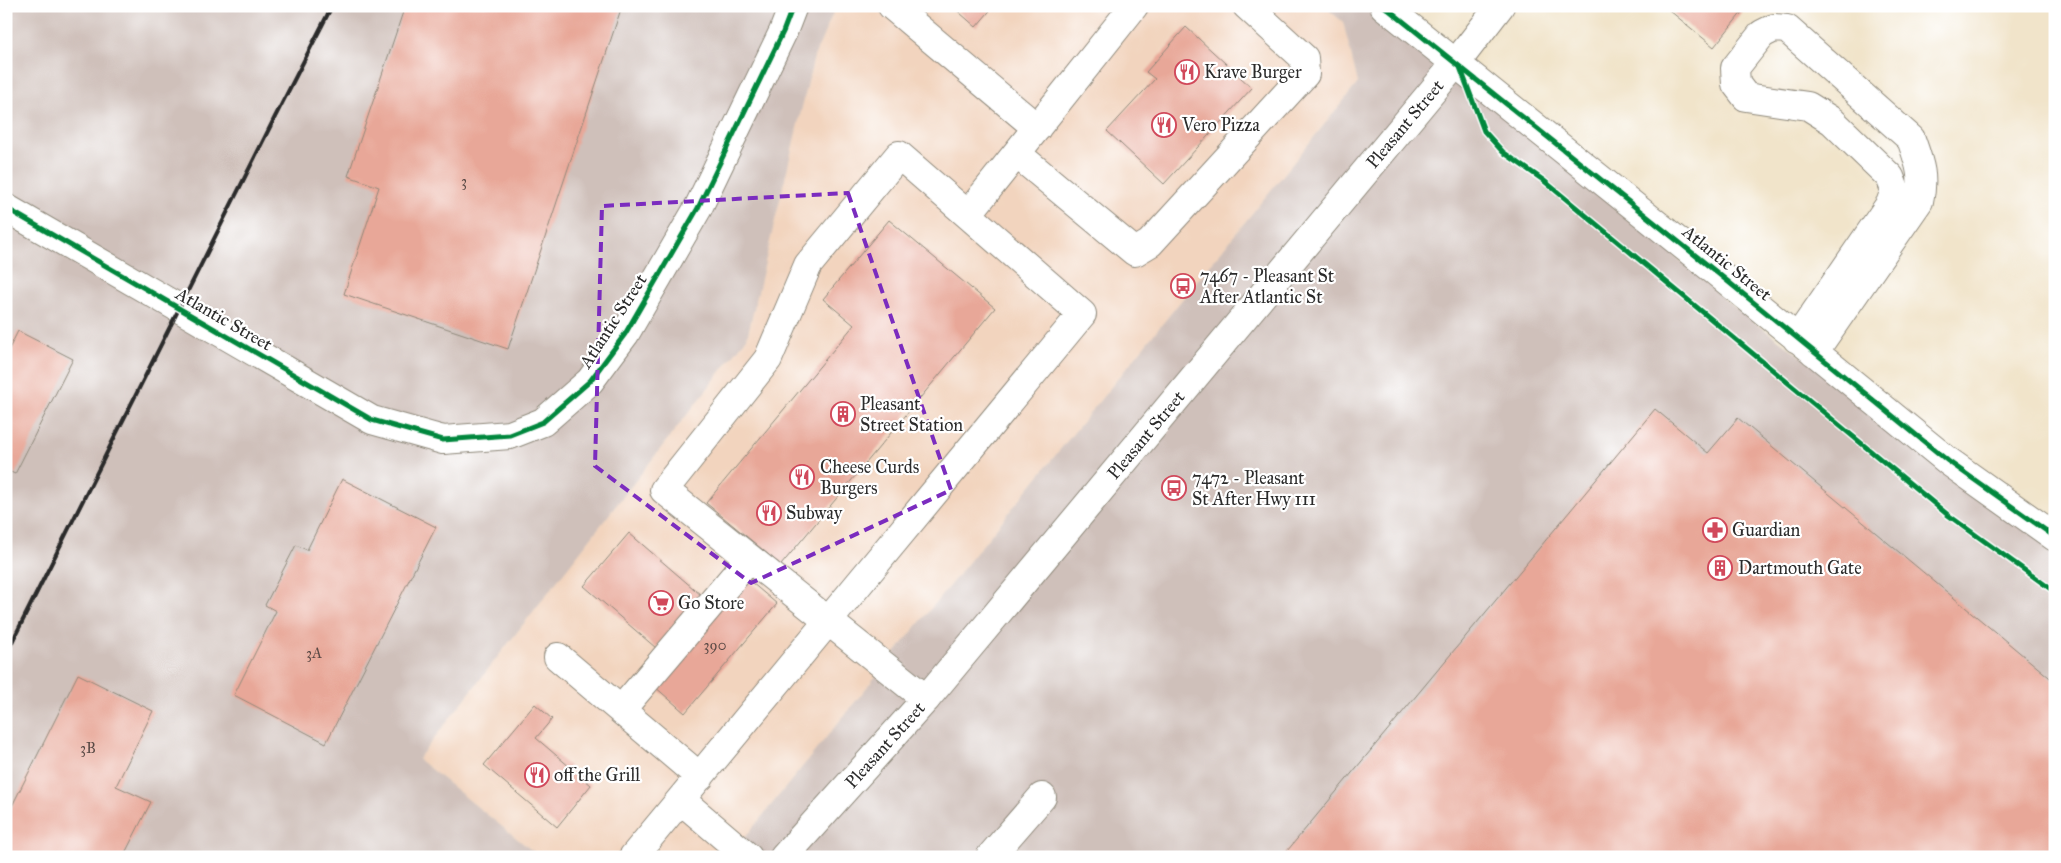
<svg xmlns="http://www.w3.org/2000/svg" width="2061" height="863" viewBox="0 0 2061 863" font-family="'IM FELL Great Primer',serif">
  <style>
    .built { fill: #f2d4be }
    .industrial { fill: #cfc0ba }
    .building { fill: #e8a798 }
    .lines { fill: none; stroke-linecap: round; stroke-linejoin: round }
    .minor-casing { stroke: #8e887a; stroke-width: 30 }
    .major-casing { stroke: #8e887a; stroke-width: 30 }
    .minor { stroke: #fff; stroke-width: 28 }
    .major { stroke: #fff; stroke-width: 28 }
    .rail { stroke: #2b2b2b; stroke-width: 4 }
    .cycleway-casing { stroke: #fff; stroke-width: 8 }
    .cycleway { stroke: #00873e; stroke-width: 5 }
    .marked { fill: none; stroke: #7b2cbf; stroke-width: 4; stroke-dasharray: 10 6; stroke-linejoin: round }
    .labels { text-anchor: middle; stroke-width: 4.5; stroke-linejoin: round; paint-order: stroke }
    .number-label { font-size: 15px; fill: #5a4a46 }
    .poi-label { font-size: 18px; fill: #2b2b2b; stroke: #fff; text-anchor: start }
    .street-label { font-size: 18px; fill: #2b2b2b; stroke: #fff }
  </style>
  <rect width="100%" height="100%" fill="#fff"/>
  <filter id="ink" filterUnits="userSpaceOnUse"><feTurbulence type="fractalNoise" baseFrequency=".02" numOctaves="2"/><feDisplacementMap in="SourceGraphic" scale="10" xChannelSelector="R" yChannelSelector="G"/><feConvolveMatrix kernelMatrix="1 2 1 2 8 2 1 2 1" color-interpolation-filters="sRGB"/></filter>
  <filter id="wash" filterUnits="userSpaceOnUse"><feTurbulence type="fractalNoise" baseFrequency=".0096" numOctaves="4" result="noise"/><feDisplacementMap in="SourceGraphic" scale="20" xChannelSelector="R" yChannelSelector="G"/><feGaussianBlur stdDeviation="1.12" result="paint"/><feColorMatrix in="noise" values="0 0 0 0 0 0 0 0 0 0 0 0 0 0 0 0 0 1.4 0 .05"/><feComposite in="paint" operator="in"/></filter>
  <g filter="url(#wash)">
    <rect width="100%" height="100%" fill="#f1e4ca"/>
    <path class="built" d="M836,6H1324L1343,22L1358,83L729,857H540L418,759L747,338L814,57Z"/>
    <path class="industrial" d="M6,6H836L814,57L747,338L418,759L540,857H6Z
      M1324,6H1380L1588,180L1729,303L1870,407L2055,519V857H729L1358,83L1343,22Z"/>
    <g id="blocks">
      <path class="building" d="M405,6H622L508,349L344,294L379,187L348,176Z
        M952,6H994L976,27Z
        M1664,6H1747L1714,47Z
        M1186,27L1252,88L1164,184L1107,131L1155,79L1146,72Z
        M889,220L995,308L781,565L706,503L854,325L823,299Z
        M18,331L73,359L15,474L6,470V355Z
        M1655,409L1708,453L1738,418L2055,682V857H1282Z
        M342,479L436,527L326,743L234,695L276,611L265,605L296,545L307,550Z
        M629,533L701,595L656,648L584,586Z
        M745,577L777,604L685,713L654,686Z
        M78,674L153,711L116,786L151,802L123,857H6V818Z
        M535,704L552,719L536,738L591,785L557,827L484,765Z"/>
    </g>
  </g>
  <g filter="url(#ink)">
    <use href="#blocks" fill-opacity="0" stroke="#8e887a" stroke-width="1"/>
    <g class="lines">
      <defs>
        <path id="minor" d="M892,6L1037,128
          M1384,6L1715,271L1948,461L2055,537
          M1017,154L1135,252L1150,243L1305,74L1304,58L1247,6
          M6,208L372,420L443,440L510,435L543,422L590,381L625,334L698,208L783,32L793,6
          M968,214L1134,6
          M1797,339L1890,204L1895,190L1890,177L1832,121L1808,106L1746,97L1736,84L1735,68L1762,34L1774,28L1787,29L1911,139C1919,162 1925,176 1919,201L1814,352
          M558,657L700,777
          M621,710L749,559
          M681,800L748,857
          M633,857C783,676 932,495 1082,314L899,155L808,265L768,359L664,490L926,699
          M990,857L1042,797"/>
        <path id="major" d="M784,857L926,699L1456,63L1500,6"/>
      </defs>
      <use href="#minor" class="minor-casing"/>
      <use href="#major" class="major-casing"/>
      <use href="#minor" class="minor"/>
      <use href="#major" class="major"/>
      <path class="rail" d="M6,654L275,117L332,6"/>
      <defs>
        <path id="cycleway" d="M1384,6L1715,271L1948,461L2055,537
          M1460,67L1484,131L1503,152L1543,180L1948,515L2055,592
          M6,208L372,420L443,440L510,435L543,422L590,381L625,334L698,208L783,32L793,6"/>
      </defs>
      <use href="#cycleway" class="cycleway-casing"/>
      <use href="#cycleway" class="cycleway"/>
    </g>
  </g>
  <path class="marked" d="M848,193L951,490L751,583L595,466L602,206Z"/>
  <defs>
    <symbol id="restaurant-ring" viewBox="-11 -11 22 22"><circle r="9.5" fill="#fff" stroke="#d1495b" stroke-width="1.5"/><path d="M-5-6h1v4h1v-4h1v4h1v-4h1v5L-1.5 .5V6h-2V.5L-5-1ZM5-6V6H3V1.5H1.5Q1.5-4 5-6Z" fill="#d1495b"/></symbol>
    <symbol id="bus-ring" viewBox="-11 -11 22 22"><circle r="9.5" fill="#fff" stroke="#d1495b" stroke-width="1.5"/><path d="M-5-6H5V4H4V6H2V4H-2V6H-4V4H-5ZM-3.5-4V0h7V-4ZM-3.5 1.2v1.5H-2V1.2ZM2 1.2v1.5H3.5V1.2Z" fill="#d1495b"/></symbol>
    <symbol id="building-ring" viewBox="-11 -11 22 22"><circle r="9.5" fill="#fff" stroke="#d1495b" stroke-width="1.5"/><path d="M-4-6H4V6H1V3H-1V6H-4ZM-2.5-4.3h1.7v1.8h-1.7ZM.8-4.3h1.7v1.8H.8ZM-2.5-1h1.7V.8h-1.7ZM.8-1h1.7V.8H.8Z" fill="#d1495b"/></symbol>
    <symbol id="pharmacy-ring" viewBox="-11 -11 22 22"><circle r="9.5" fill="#fff" stroke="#d1495b" stroke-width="1.5"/><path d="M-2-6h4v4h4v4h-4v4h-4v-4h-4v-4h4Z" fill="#d1495b"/></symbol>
    <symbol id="supermarket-ring" viewBox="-11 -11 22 22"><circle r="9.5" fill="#fff" stroke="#d1495b" stroke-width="1.5"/><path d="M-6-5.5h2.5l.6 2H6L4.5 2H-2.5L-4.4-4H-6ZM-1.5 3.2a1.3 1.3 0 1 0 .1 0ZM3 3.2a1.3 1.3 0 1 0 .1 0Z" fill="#d1495b"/></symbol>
  </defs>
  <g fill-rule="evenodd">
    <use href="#restaurant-ring" x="1173" y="58" width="28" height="28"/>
    <use href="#restaurant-ring" x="1150" y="111" width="28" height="28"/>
    <use href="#bus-ring" x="1169" y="272" width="28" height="28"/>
    <use href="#building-ring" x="829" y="400" width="28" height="28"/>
    <use href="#restaurant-ring" x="788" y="463" width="28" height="28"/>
    <use href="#bus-ring" x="1160" y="474" width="28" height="28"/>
    <use href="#restaurant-ring" x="755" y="499" width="28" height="28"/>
    <use href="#pharmacy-ring" x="1701" y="516" width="28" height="28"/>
    <use href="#building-ring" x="1706" y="554" width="28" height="28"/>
    <use href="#supermarket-ring" x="647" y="589" width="28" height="28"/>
    <use href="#restaurant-ring" x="523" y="761" width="28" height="28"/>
  </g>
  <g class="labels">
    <g class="number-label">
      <text x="464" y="186">3</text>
      <text x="715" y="650">390</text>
      <text x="314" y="658">3A</text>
      <text x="88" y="753">3B</text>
    </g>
    <g class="poi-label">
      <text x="1204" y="78">Krave Burger</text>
      <text x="1182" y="131">Vero Pizza</text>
      <text x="1200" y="282">7467 - Pleasant St<tspan x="1200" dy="21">After Atlantic St</tspan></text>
      <text x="860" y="410">Pleasant<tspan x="860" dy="21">Street Station</tspan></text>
      <text x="820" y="473">Cheese Curds<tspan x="820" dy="21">Burgers</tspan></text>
      <text x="1192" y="484">7472 - Pleasant<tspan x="1192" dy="21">St After Hwy 111</tspan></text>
      <text x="786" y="519">Subway</text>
      <text x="1732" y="536">Guardian</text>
      <text x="1738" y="574">Dartmouth Gate</text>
      <text x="678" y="609">Go Store</text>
      <text x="554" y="781">off the Grill</text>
    </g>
    <g class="street-label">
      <text transform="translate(1405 124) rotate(-50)" y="6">Pleasant Street</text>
      <text transform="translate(1727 263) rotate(39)" y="6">Atlantic Street</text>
      <text transform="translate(224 319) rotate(30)" y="6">Atlantic Street</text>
      <text transform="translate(613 321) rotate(-57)" y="6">Atlantic Street</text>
      <text transform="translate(1146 435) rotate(-50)" y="6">Pleasant Street</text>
      <text transform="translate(885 745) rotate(-48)" y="6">Pleasant Street</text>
    </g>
  </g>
  <rect width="2061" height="863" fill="none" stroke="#fff" stroke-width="25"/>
</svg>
